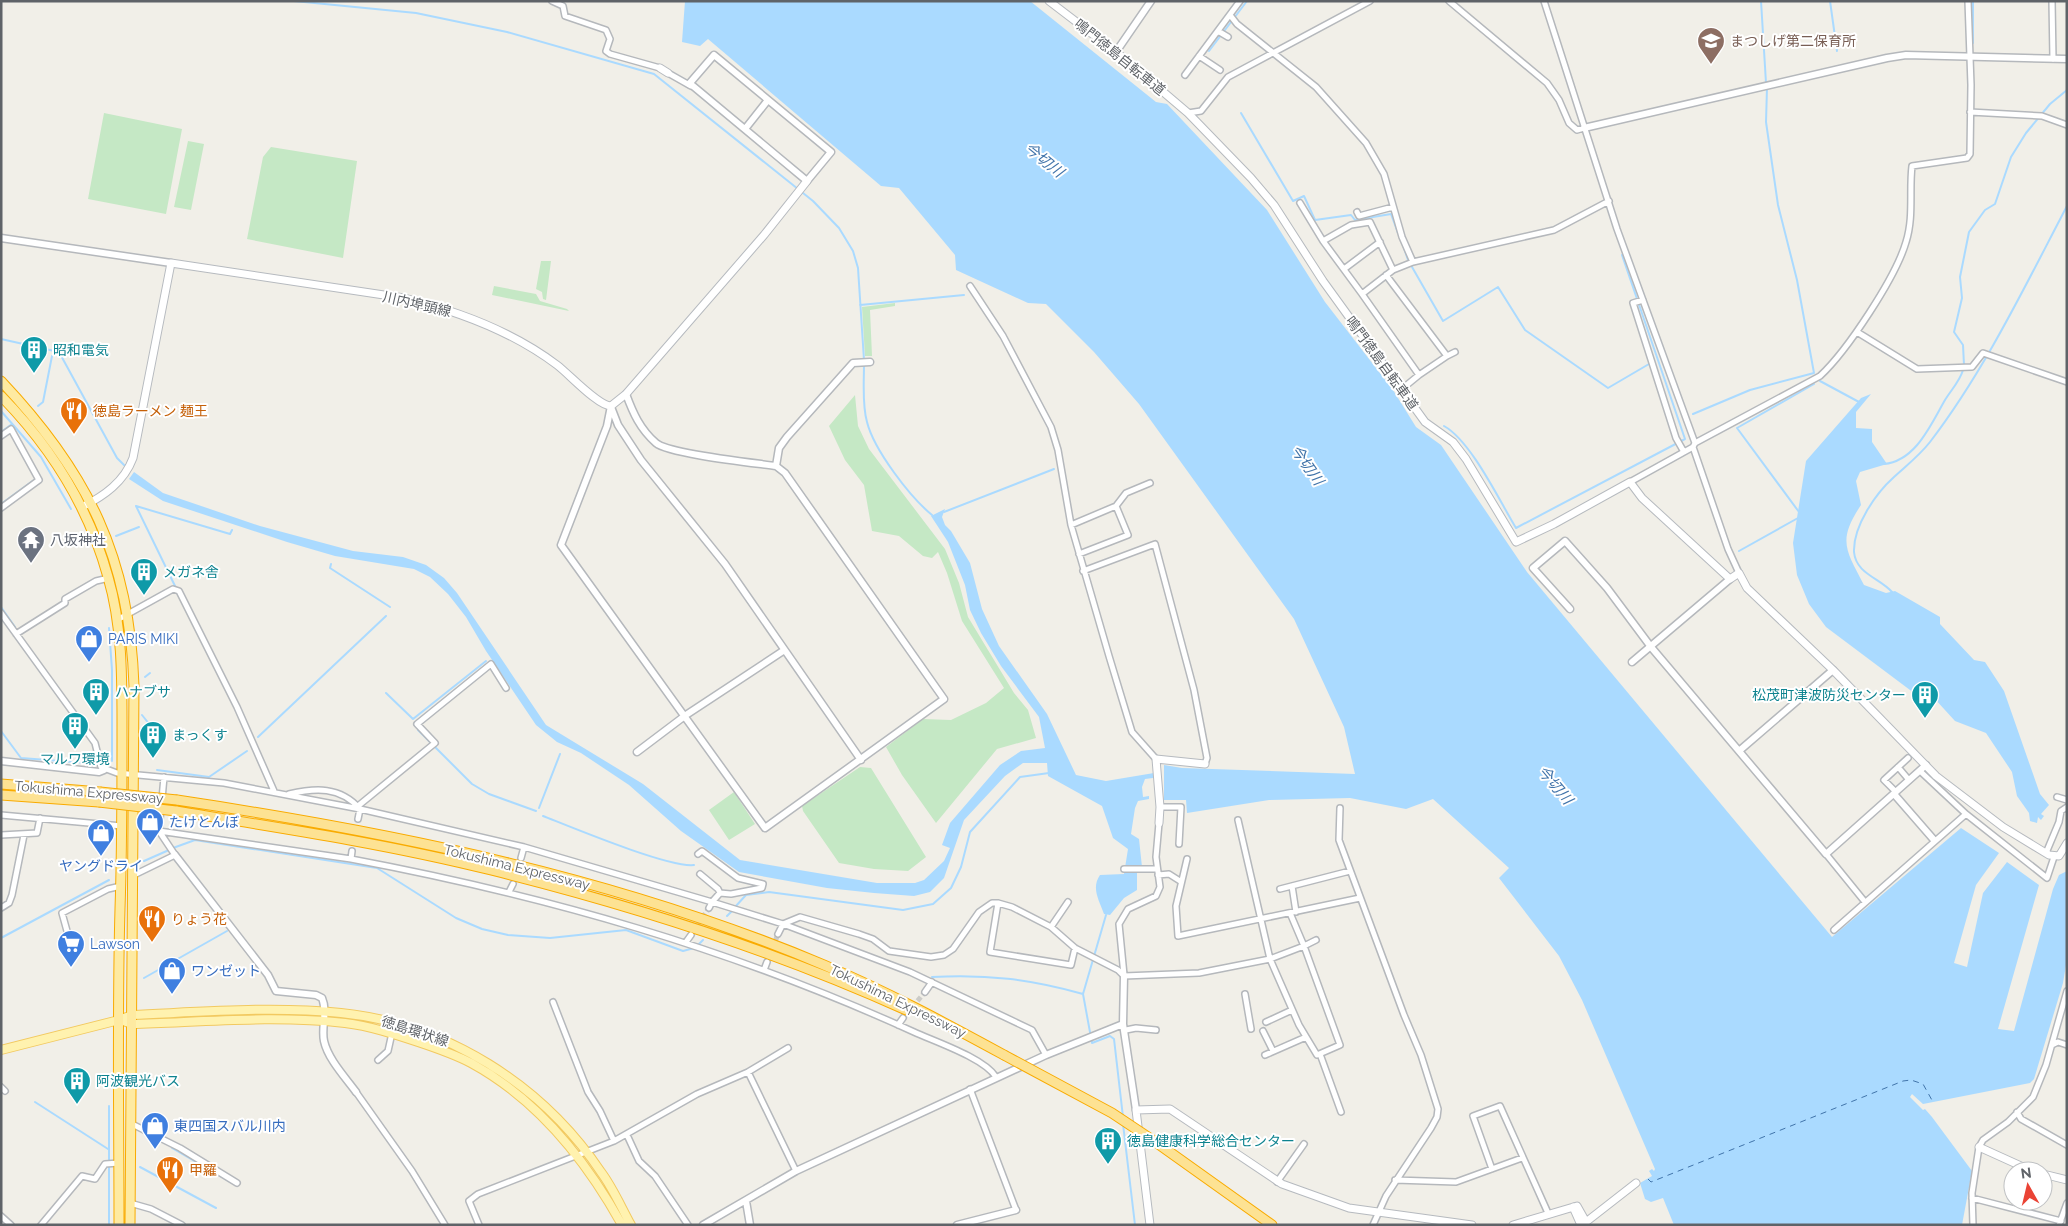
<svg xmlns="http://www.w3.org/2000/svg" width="2068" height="1226" viewBox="0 0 2068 1226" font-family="Raleway,'Noto Sans JP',sans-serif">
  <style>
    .green { fill: #c5e8c5 }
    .water { fill: #aadaff }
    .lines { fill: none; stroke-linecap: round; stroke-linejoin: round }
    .stream { stroke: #aadaff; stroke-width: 2 }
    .ferry { stroke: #4174aa; stroke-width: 1; stroke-dasharray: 6 5; stroke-linecap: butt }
    .minor-tunnel { stroke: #ccccc8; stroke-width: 5; stroke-dasharray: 5 2.5; stroke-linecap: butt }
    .minor-casing { stroke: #b5b8bc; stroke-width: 8 }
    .tertiary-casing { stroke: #b5b8bc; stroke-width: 9 }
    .secondary-casing { stroke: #b6babf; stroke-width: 9 }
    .primary-casing { stroke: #f2c960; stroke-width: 10 }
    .trunk-casing { stroke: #f9ab00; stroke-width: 11 }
    .motorway-casing { stroke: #f9ab00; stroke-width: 11 }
    .minor { stroke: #fff; stroke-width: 5 }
    .tertiary { stroke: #fff; stroke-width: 6 }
    .secondary { stroke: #fff; stroke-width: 7 }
    .primary { stroke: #fff2af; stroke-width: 8 }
    .trunk { stroke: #feeaa1; stroke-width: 9 }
    .motorway { stroke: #fde293; stroke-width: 9 }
    .motorway-bridge-casing { stroke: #f9ab00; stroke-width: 11; stroke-linecap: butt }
    .motorway-bridge { stroke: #fde293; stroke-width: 9 }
    .labels { text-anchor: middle; stroke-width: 4; stroke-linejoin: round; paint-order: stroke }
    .education-label { font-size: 14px; fill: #785e54; stroke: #fff; text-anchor: start }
    .street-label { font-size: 14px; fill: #5f6368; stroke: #fff }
    .culture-label { font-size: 14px; fill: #0d838f; stroke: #fff; text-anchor: start }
    .food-label { font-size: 14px; fill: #c56008; stroke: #fff; text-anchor: start }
    .worship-label { font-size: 14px; fill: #5b616d; stroke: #fff; text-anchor: start }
    .shop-label { font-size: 14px; fill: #366cbe; stroke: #fff; text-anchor: start }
    .water-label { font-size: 15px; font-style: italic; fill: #4174aa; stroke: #fff }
  </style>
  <rect width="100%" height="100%" fill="#f1efe8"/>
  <path class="green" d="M104,113L182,129L166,214L88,199Z
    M188,141L204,144L191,210L174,207Z
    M271,147L357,161L343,258L247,239L263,157Z
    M541,261H551L546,300L543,299L542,292L536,289Z
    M494,286L536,294L540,301L567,309L569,311L492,295Z
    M895,303V306L870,310L872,356H865L862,307Z
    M855,395L858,426L869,449L945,549L959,583L968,617L1014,693L1028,710L1036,738L997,749L936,823L902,775L886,747L923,719L951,720L986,703L1004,688L962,621L947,573L938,552L932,558L923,556L899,536L872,531L864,485L845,460L829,426Z
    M860,767L871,768L926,857L908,871L874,869L839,863L803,811L802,806Z
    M734,792L755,824L729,840L709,810Z"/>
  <path class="water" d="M685,1H1030L1156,102L1167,104L1267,210L1325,302L1393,390L1416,427L1441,445L1527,572L1832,937L1961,828L1999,853L1976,885L1954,963L1967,967L1983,893L2007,862L2039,885L1998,1029L2014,1031L2053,889L2059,875L2067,871V959L2063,983L2034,1079L2030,1083L1923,1104L1912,1094L1910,1097L1923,1110L1925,1109L1932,1117L1972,1171L1962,1225H1674L1663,1198L1651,1202L1645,1199L1640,1183L1652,1176L1649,1171L1652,1169L1654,1171L1655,1169L1582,1000L1559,956L1499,878L1509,868L1433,799L1406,809L1350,798L1269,800L1187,813L1186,800H1164V765L1182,768L1355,774L1344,727L1294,619L1139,404L1094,352L1046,304L1028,303L956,270L955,255L899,188L881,186L708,39L700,46L682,42Z
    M1871,394L1856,412V428L1872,429V442L1887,464L1860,472L1856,481L1861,505C1837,541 1846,550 1864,585L1886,593L1895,591L1940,617V624L1974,660L1985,662L2004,691L2040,794L2049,805L2041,814L2044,816L2041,820L2038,817L2037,823L2030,821L2029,813L2017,796L2012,772L1986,733L1955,721L1934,698L1918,696L1826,627L1809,604L1797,575L1793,543L1806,461L1861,398Z
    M134,472L163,493L260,526L353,551L403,557L426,565L444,578L457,593L546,725L643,784L740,860L877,883H915L924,880L944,861L950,848L942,845L950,823L1000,765L1021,751L1045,748L1039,717L1001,666L981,633L970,610L965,585L948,542L931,516L945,509L942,517L945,525L951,531L970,563L982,609L999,646L1047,714L1076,775L1106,781L1154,773L1153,778L1145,779L1142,787L1143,797L1149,796V799L1138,801L1135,808L1131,834L1139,839L1142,867L1137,868V890L1124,898L1110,915L1104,914C1099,900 1091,888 1100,875L1124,874L1128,849L1113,838L1102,806L1048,776L1047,763H1023L1005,776L964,820L944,878L930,892L914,896L874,893L827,888L739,872L681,831L629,785L581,753L557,742L536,725L486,651L466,617L448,594L430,577L414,569L335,556L287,542L163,501L129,479Z"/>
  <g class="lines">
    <path class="stream" d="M294,1L416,13L507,32L654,74L813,201L839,228L853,251L858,268L864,360
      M1761,1L1766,83
      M1830,1L1837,51
      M1973,1V43
      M1209,51L1247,1
      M1241,113L1293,201L1304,196L1315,220L1351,215L1355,220L1391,214L1398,233
      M1402,242L1408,260L1443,321L1498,287L1525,330L1608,388L1649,364
      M860,305L964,295
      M1,339L59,352L117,458L126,467
      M864,365C864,382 862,405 867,422C874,450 910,497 932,515
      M1964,365L1963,345L1954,332L1962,298L1960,277L1969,232L1985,210L1995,204L2011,157L2026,133L2050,104L2067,90
      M1820,381L1859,402
      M38,406L43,402L52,356
      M1,411L41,457L71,509
      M1693,414L1750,390L1814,373L1797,280L1778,205L1766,122L1767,88
      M1444,426C1471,441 1499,500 1516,528L1685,439L1622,255
      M1,432L12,424
      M1884,464C1916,461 1931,424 1945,400C1951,390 1960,381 1963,370
      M1,504L34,480
      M944,512L1054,469
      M1799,512L1737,428L1814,384
      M116,536L139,527
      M1739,551L1798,518
      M331,564L330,568L390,607
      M176,588L136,506L230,534L232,530
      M1892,592C1880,578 1856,574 1854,552C1853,526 1876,493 1894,477C1907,465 1919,456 1930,442C1985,370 2025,286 2067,206
      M1,607L15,627
      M109,628L112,670V761
      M145,677L150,673
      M386,693L413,719L486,661
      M142,715L150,725
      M418,730L472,784L489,794L536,811
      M1,731L21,758L87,763
      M258,737L386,616
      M157,770L209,777L247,751
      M539,808L560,754
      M543,816C571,827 669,868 694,865
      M173,848L195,840L377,868L456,918L482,929L508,935L550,938L626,930L683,951L694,948
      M144,861L169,850
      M735,907L746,895L769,892L903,910L933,904L951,888L961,867L970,832L1020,777L1049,773
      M1106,915L1083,994L1092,1043L1110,1036L1114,1039L1123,1117
      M727,916L732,911
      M1,938L109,880
      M698,945L703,940
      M932,977C986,974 1030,979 1083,994
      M144,978L227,931
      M35,1102L108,1149
      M109,1106V1225
      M1123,1124L1135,1225
      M172,1148L232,1183
      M140,1167L216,1208"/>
    <path class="ferry" d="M1648,1179L1651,1182L1903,1081L1911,1080L1923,1084L1933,1102"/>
    <path class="minor-tunnel" d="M694,930L709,908
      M767,962L778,934
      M903,1018L925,992"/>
    <defs>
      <path id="minor" d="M552,1L563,6L565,16L606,30L610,39L606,51L610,54L660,68
        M1449,1L1547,83L1559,100L1569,123L1577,130L1584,128
        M1544,1L1617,229L1695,443L1693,447L1728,549L1739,573
        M2052,1L2053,59
        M1230,15L1237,24L1316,87L1366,143L1384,174L1402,237L1413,262
        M1218,31L1228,37
        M1199,56L1220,70
        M668,73L691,86
        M1185,75L1240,1
        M1970,112L2042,116L2067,125
        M1188,113L1201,111L1228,77L1370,1
        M1300,203L1323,241L1362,294
        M1357,212L1359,216L1393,207
        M1323,241L1351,225L1370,222L1393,270
        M1344,269L1380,242
        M1386,275L1447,356L1419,375L1362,294L1393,270L1413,262L1554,230L1609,201
        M970,286L1003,336L1051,427L1058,450L1071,525L1109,656L1132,732L1156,759
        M1643,300L1633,303L1676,438L1684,452
        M1857,332L1917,369L1972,367L1983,353L2067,382
        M1447,356L1455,352
        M1408,384L1419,375
        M1,436L11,429L39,480L1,508
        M1695,443L1820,376C1847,351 1896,277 1906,242C1914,217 1909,191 1912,166L1967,158L1970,154L1971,85L1968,1
        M1630,482L1693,447
        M1071,525L1116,506L1126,493L1150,483
        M1079,554L1128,535L1116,506
        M1083,571L1155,544L1194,690L1207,758L1205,764
        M1,613L95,743L101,767L117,773L224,783L360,809L524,847L712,902L720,893
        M117,620L173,589L179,591L237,707L274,791
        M16,634L65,603V599L96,581L109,578
        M1898,767L1909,780
        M1920,771L1966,814
        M1896,792L1884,780L1908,758
        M289,794C315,788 340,786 360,809L358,819
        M2057,797L2067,800
        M162,799L164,777
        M358,806L435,743L417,724L491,664L506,688
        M1160,807H1181L1179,844
        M1340,808L1339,840L1404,1015L1421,1055L1438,1109L1437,1117L1431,1128L1386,1196L1373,1225
        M1,815L122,826
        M159,831L351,859
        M1,835L37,833L40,818
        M352,851L351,859C547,896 732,949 914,1032C936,1042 984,1058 996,1077
        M2046,853L2059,822L2061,811L2067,807
        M698,854L702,851L738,878L763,884L762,888L731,894L720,893L718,889L700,874
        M1826,854L1865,902
        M521,858L524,847
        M1187,859L1176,906L1178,936L1360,898
        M1124,869H1157
        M1158,875L1169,874L1180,881
        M132,876L175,855L159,831L161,808
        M1292,886L1296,912
        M1280,889L1350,871
        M509,892L513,884
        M998,903L990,952L1071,965L1075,948
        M1,908L9,903L12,895L24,835
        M709,908L712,902L783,924L910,972L1032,1030L1046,1055
        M1290,913L1304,946L1316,940
        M1051,927L1068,902
        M1834,930L1966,814L2047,878L2054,857
        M67,931L62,913L108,889L121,886
        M778,934L783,924L800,917L859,934L873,939L889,951L931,957L944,955L953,949L979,912L992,903H998L1012,907L1051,927L1075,948L1118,970L1124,976
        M686,942L691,935
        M1304,946L1340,1045L1317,1055L1299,1025L1270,959Z
        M764,970L767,962
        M1124,975L1119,924L1128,909L1156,896L1160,887L1156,857L1159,823
        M1124,976L1199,973L1270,959L1238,820
        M925,992L932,982
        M1245,994L1251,1029
        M553,1002L588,1092L600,1111L614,1141
        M1266,1022L1292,1010
        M898,1025L903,1018
        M1126,1030L1136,1028L1156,1030
        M1263,1031L1273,1051
        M2052,1045L2058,1042L2067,1045
        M1320,1054L1341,1112
        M1265,1055L1306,1037
        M378,1060L388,1051L392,1033
        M748,1072L796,1171
        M1,1087L5,1091
        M970,1089L1016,1210
        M356,1092L412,1171L445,1225
        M2017,1112L2021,1119L2067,1145
        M132,1124L180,1148L237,1183
        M627,1135L639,1161L655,1176L688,1225
        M1492,1169L1473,1116L1500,1106L1548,1213
        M1395,1180L1456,1182L1522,1158
        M1277,1182L1304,1144
        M1972,1198L2061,1221
        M130,1203L151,1209L182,1225
        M1,1216L11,1225
        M41,1225L82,1176L95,1179L105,1164L119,1163
        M479,1225L469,1201L478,1194L614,1141L697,1094L748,1072L788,1048
        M1973,1225L1972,1193L1979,1147L1983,1140L2008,1122L2033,1097L2046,1065L2067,991
        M2059,1225L2067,1203"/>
      <path id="tertiary" d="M1116,52L1151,1
        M689,84L714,55L831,152L807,181L693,86
        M1584,128L1887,58L1906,55L2067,59
        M745,129L768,100
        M1,238L171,263
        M611,406L607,426L561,545L765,828L944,699L785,473L776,466C755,463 669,454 656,443C640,429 633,413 626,394
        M611,407L618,425L641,460L725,564L861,760
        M776,466L779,448L787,437L853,363L870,362
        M1570,609L1533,568L1565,541L1607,588L1651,647L1826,854L1926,765
        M1632,662L1730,579
        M1739,751L1833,670
        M637,752L686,715L783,651
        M1,761L99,772L104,770
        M1894,794L1934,840
        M175,855L268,975L276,991L316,995L322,998C328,1012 321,1027 324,1041C328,1059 345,1077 356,1092
        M1124,976L1123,1024L1136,1110
        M746,1201L750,1225
        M703,1225L796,1171L1046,1055L1123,1024
        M957,1225L1016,1210"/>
      <path id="secondary" d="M1049,1L1121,56L1188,113L1251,178L1274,205L1323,281L1425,422L1453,442L1466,459L1516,542L1554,524L1630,482L1642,498L1730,579L1739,573L1747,588L1833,670L1936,776L2003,827L2049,855L2059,856L2067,843
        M660,68L668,73
        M82,507C104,496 124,482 133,458L171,263L404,298C458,311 512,331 557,365C569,374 598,406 611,406L626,394L764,235L807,181
        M1159,823L1160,807L1156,759L1205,764
        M1979,1147L2032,1171
        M2043,1174L2067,1180
        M1573,1207L1581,1225
        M1150,1225L1136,1110L1170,1109L1282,1184L1349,1208L1472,1225
        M1513,1225L1577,1206L1586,1222L1636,1183"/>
      <path id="primary" d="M126,1022L132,1024C202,1022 275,1015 345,1023C370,1026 394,1034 418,1042C436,1048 454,1054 471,1063C537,1099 586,1160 622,1225
        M1,1050L119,1020L132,1015C201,1012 272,1006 341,1013C446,1024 542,1084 601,1172C613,1188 621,1207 631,1225"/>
      <path id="trunk" d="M1,381C88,473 130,558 134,686L130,1225
        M1,396C51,447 89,508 108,577C123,628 122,682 122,736C122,793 122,851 120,909C117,1014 119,1119 119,1225"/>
      <path id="motorway" d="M1,784L100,792
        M1,795L99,802
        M177,800C397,833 618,878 824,965C886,991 945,1023 1004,1055
        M176,811C281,828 387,844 491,870C632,905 773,950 906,1010
        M1157,1143L1272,1225"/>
    </defs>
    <use href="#minor" class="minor-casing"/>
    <use href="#tertiary" class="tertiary-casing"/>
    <use href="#secondary" class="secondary-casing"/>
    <use href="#primary" class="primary-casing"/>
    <use href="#trunk" class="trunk-casing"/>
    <use href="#motorway" class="motorway-casing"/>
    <use href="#minor" class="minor"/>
    <use href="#tertiary" class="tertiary"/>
    <use href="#secondary" class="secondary"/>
    <use href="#primary" class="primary"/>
    <use href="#trunk" class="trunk"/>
    <use href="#motorway" class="motorway"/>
    <defs>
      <path id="motorway-bridge" d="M100,792L177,800
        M99,802L176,811
        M1004,1055L1112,1113L1157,1143"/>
    </defs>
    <use href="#motorway-bridge" class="motorway-bridge-casing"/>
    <use href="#motorway-bridge" class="motorway-bridge"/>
  </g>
  <defs>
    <symbol id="school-pin" viewBox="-11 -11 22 30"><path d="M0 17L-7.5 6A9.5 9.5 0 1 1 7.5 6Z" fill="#8d6e63" stroke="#fff"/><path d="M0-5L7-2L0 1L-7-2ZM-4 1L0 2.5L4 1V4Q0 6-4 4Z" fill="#fff"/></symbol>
    <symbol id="building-pin" viewBox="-11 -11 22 30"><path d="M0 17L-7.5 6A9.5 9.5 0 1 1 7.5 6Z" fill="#0f9aa8" stroke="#fff"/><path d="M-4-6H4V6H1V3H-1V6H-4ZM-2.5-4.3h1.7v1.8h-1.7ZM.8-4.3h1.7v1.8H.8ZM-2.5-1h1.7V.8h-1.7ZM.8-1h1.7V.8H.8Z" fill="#fff"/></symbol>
    <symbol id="restaurant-pin" viewBox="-11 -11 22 30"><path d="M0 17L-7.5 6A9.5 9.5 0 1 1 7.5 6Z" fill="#e8710a" stroke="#fff"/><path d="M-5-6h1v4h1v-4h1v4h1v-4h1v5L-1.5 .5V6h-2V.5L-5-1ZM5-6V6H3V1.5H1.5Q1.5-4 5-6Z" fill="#fff"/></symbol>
    <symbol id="temple-pin" viewBox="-11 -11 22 30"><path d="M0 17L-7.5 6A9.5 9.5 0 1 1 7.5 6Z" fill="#6b7280" stroke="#fff"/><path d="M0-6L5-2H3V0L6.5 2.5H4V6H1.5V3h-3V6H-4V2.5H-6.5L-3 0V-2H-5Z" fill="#fff"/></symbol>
    <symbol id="shop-pin" viewBox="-11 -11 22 30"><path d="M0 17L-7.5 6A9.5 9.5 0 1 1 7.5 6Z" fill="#3f7fe0" stroke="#fff"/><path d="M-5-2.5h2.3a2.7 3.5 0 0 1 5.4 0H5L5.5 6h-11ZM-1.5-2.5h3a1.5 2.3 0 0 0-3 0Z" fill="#fff"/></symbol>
    <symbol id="supermarket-pin" viewBox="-11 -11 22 30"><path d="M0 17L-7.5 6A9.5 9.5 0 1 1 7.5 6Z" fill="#3f7fe0" stroke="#fff"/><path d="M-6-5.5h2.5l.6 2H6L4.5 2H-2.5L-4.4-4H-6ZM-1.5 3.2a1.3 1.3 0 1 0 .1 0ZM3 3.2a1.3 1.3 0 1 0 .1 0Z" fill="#fff"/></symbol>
  </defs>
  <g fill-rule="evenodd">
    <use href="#school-pin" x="1695" y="25" width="32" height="43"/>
    <use href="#building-pin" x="18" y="334" width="32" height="43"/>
    <use href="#restaurant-pin" x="58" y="395" width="32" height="43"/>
    <use href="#temple-pin" x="15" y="524" width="32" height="43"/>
    <use href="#building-pin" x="128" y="556" width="32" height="43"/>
    <use href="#shop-pin" x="73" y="623" width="32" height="43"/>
    <use href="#building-pin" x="80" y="676" width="32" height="43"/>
    <use href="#building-pin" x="1909" y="679" width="32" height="43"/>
    <use href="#building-pin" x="59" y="710" width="32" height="43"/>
    <use href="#building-pin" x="137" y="719" width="32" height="43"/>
    <use href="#shop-pin" x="134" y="806" width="32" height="43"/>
    <use href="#shop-pin" x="85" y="817" width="32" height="43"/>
    <use href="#restaurant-pin" x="136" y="903" width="32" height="43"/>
    <use href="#supermarket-pin" x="55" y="928" width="32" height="43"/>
    <use href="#shop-pin" x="156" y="955" width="32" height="43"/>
    <use href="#building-pin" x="61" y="1065" width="32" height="43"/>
    <use href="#shop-pin" x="139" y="1110" width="32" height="43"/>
    <use href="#building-pin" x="1092" y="1125" width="32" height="43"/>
    <use href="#restaurant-pin" x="154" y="1154" width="32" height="43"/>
  </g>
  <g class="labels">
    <g class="education-label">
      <text x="1730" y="46">まつしげ第二保育所</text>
    </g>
    <g class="street-label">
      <text transform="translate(1120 57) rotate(39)" y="5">鳴門徳島自転車道</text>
      <text transform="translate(417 304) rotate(13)" y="5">川内埠頭線</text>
      <text transform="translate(1382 363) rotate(54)" y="5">鳴門徳島自転車道</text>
      <text transform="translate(89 792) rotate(5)" y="5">Tokushima Expressway</text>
      <text transform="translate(517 867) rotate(14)" y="5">Tokushima Expressway</text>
      <text transform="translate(898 1001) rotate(26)" y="5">Tokushima Expressway</text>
      <text transform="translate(415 1031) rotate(18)" y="5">徳島環状線</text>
    </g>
    <g class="culture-label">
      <text x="53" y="355">昭和電気</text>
      <text x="163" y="577">メガネ舎</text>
      <text x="115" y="697">ハナブサ</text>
      <text x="1906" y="700" text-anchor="end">松茂町津波防災センター</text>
      <text x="172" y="740">まっくす</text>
      <text x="75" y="764" text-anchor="middle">マルワ環境</text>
      <text x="96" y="1086">阿波観光バス</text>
      <text x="1127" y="1146">徳島健康科学総合センター</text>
    </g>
    <g class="food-label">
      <text x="93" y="416">徳島ラーメン 麺王</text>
      <text x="171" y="924">りょう花</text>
      <text x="189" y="1175">甲羅</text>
    </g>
    <g class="worship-label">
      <text x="50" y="545">八坂神社</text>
    </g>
    <g class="shop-label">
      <text x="108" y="644">PARIS MIKI</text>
      <text x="169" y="827">たけとんぼ</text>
      <text x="101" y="871" text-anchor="middle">ヤングドライ</text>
      <text x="90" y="949">Lawson</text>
      <text x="191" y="976">ワンゼット</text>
      <text x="174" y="1131">東四国スバル川内</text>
    </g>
    <g class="water-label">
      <text transform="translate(1044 160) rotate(39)" y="5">今切川</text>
      <text transform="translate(1307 465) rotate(55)" y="5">今切川</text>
      <text transform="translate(1555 785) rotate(50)" y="5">今切川</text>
    </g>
  </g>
  <rect width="2068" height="1226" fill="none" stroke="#5f6368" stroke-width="5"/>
  <g transform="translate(2028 1186) rotate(352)"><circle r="24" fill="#ffffff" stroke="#bfc1c3"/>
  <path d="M0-4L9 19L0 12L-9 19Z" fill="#ea4335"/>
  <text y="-8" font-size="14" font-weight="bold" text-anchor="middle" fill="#5f6368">N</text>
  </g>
</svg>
